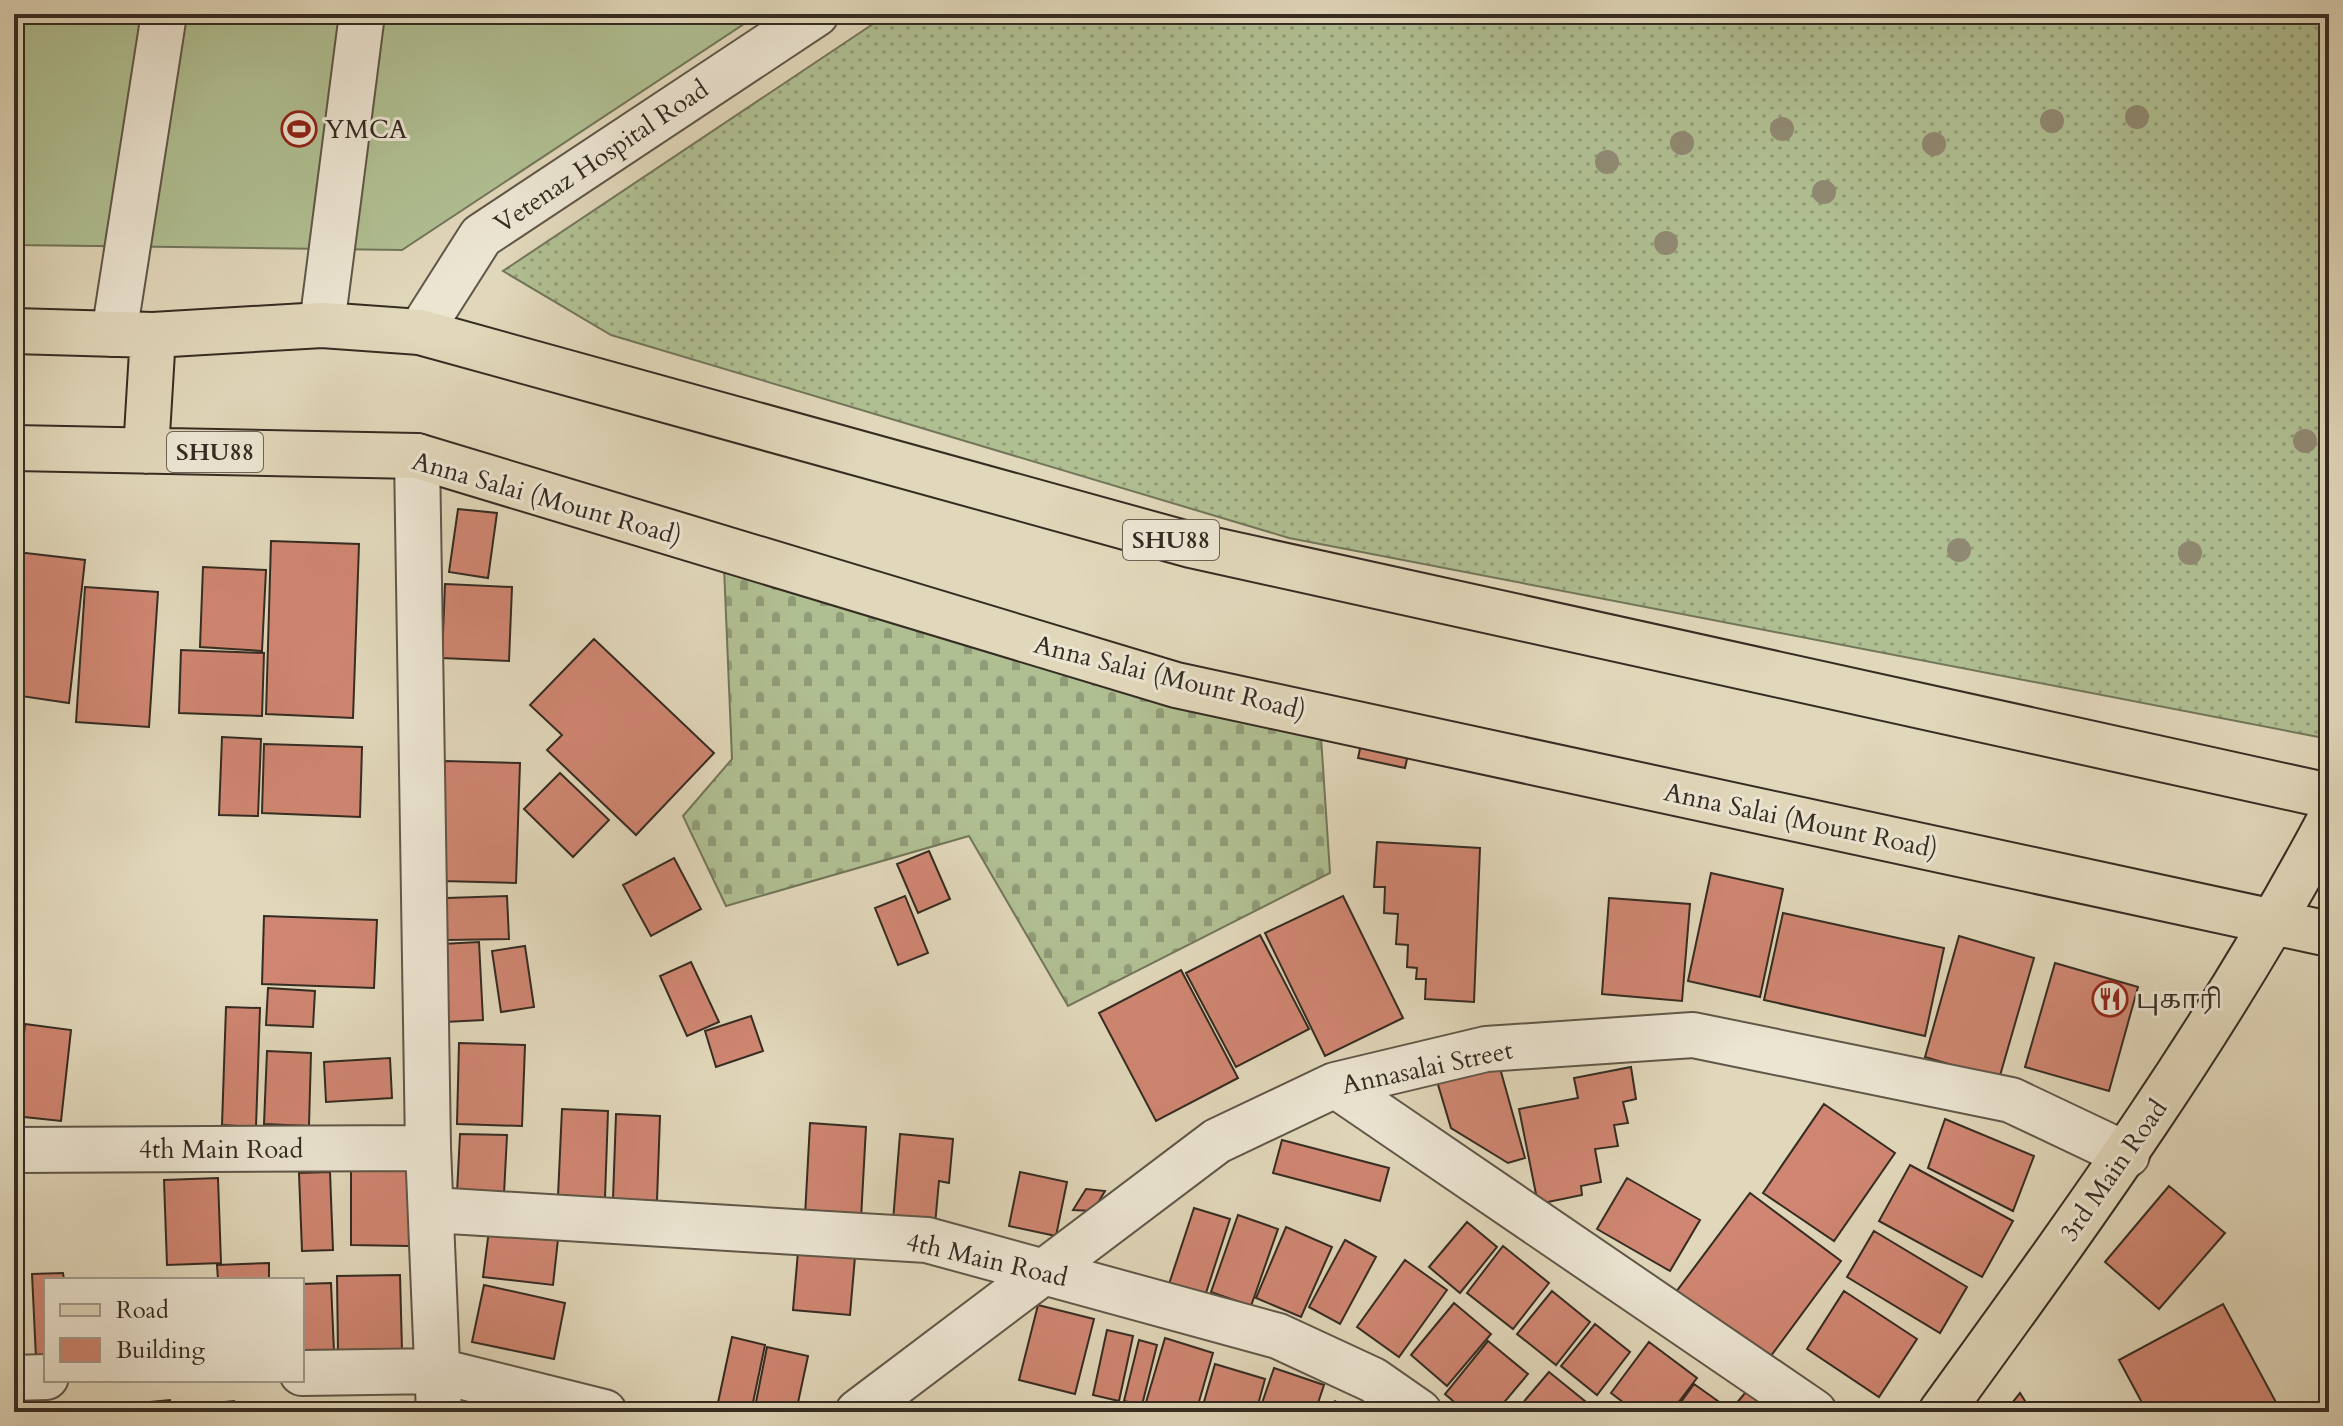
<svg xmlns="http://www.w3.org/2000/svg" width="2343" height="1426" viewBox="0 0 2343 1426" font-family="Cardo,'Noto Serif Tamil',serif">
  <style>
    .grass { fill: url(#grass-dots); stroke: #72765a; stroke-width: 2 }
    .cemetery { fill: url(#cemetery-stones); stroke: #72765a; stroke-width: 2 }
    .pitch { fill: #b0bf92; stroke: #72765a; stroke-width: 2 }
    .building { fill: #d08672; stroke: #352c22; stroke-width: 2 }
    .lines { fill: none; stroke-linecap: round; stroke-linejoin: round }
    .minor-casing { stroke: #605748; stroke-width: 48 }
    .major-casing { stroke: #352c22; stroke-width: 48 }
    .minor { stroke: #ece5d2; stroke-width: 44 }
    .major { stroke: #e1d7ba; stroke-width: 44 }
    .tree { fill: #908972 }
    .labels { text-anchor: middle; stroke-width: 6; stroke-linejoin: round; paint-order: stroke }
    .shield { fill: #ece5d2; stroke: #6c6457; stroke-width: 2 }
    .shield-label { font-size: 24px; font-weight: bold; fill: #352c22 }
    .poi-label { font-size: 26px; fill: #352c22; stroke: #ece5d2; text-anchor: start }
    .street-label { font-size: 26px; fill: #352c22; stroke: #ece5d2 }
  </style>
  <defs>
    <pattern id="grass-dots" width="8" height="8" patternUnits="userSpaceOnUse" patternTransform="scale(2)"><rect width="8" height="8" fill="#b0bf92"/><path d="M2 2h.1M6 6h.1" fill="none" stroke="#909b77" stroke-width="1.8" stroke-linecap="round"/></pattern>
    <pattern id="cemetery-stones" width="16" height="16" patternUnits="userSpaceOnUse" patternTransform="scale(2)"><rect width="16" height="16" fill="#b0bf92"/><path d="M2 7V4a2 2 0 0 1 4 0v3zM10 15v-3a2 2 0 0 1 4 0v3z" fill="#909b77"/></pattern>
  </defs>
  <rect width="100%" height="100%" fill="#e1d7ba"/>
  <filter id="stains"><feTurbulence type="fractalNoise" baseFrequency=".0025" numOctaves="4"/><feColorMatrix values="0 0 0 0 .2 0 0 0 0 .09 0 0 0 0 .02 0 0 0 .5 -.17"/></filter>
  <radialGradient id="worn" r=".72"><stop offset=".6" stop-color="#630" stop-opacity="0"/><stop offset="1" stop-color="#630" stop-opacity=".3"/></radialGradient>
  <path class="grass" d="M888,14H2329V739L1289,538L611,335L503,271Z"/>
  <path class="cemetery" d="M724,567L1321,737L1330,873L1068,1006L969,836L726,906L683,816L732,759Z"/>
  <path class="pitch" d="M14,14H759L402,250L14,245Z"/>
  <path class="building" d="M458,509L497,513L488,578L449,572Z
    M271,541L359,544L353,718L266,714Z
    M17,552L85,560L69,703L14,695Z
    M203,567L266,570L262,651L200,647Z
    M445,584L512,587L509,661L442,658Z
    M85,587L158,592L149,727L76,722Z
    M594,639L714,753L636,835L547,750L562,735L530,705Z
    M181,650L264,653L262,716L179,713Z
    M1366,721L1413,732L1405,768L1358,758Z
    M222,737L261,739L258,816L219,815Z
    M264,744L362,747L360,817L262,813Z
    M445,761L520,763L516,883L442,881Z
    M560,773L609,820L573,857L524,809Z
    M1377,842L1480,848L1474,1002L1425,999L1426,979H1416L1417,968L1407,967L1408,945L1396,944L1398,914L1384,913L1385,887H1374Z
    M929,851L950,899L918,913L897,864Z
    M674,858L701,909L651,936L623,885Z
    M1711,873L1783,889L1760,997L1688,981Z
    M507,896L509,939L447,940V898Z
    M905,896L928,953L898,965L875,908Z
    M1343,896L1403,1018L1325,1056L1265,933Z
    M1609,898L1690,904L1682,1001L1602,994Z
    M1783,913L1944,948L1925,1036L1764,1000Z
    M264,916L377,920L374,988L262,984Z
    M1260,935L1309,1029L1236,1067L1186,973Z
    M1959,936L2034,958L1999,1079L1925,1057Z
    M479,942L483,1020L445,1022L442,944Z
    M525,946L534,1007L501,1012L492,951Z
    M691,962L719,1022L687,1036L660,976Z
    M2055,963L2138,987L2109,1091L2025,1067Z
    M1181,970L1238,1078L1156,1121L1099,1013Z
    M268,988L315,991L313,1027L266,1025Z
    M226,1007L260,1008L256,1127L222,1125Z
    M14,1009H19L14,1052Z
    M751,1016L763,1051L716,1067L705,1031Z
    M25,1024L71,1030L61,1121L15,1116Z
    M459,1043L525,1045L522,1126L457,1124Z
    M267,1051L311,1053L309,1126L264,1124Z
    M390,1058L392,1098L326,1102L324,1062Z
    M1498,1061L1525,1158L1508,1163L1451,1128L1436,1078Z
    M1631,1067L1636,1099L1623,1102L1628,1123L1614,1125L1618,1146L1595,1149L1601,1182L1581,1186L1582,1195L1538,1204L1519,1109L1578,1098L1574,1078Z
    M1824,1104L1895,1153L1834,1241L1763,1193Z
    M562,1109L608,1111L605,1198L558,1196Z
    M616,1114L660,1116L657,1201L613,1199Z
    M1945,1119L2034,1156L2013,1211L1928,1168Z
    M810,1123L866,1127L861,1219L805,1216Z
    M460,1134L507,1135L504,1194L457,1193Z
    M900,1134L953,1139L949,1183L939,1181L935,1225L893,1221Z
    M1282,1140L1389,1168L1380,1201L1273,1173Z
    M1910,1165L2013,1221L1982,1277L1879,1221Z
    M351,1169H409V1246L351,1245Z
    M330,1172L333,1250L302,1251L299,1173Z
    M1020,1172L1067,1182L1056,1236L1009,1226Z
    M218,1178L221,1263L167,1265L164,1180Z
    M1627,1178L1700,1220L1670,1271L1597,1229Z
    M2169,1186L2225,1233L2159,1309L2105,1262Z
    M1086,1189L1105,1191L1093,1211L1073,1210Z
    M1750,1193L1841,1261L1762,1368L1670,1300Z
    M1194,1208L1230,1219L1205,1296L1169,1284Z
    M1238,1215L1278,1229L1251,1306L1211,1292Z
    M490,1222L559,1230L553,1285L483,1277Z
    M1467,1222L1497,1247L1460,1293L1429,1267Z
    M1286,1227L1332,1247L1301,1317L1256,1298Z
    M1874,1231L1967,1287L1940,1333L1847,1277Z
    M799,1240L856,1245L850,1315L793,1310Z
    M1345,1240L1376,1257L1340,1324L1309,1307Z
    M1503,1246L1549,1283L1513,1329L1467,1293Z
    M1405,1260L1447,1290L1399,1357L1357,1327Z
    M269,1263V1280H218L217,1265Z
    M63,1273L64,1280H46V1358H36L32,1274Z
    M400,1275L402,1351H338L337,1276Z
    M331,1283L334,1352L302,1353V1284Z
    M484,1285L565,1303L554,1359L472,1342Z
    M1552,1291L1590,1322L1556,1365L1517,1334Z
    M1844,1291L1917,1339L1879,1397L1807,1349Z
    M1454,1303L1491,1334L1447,1386L1411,1355Z
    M2223,1304L2278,1406L2266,1412H2147L2119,1360Z
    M1038,1305L1094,1319L1075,1394L1019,1380Z
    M1595,1324L1630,1352L1597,1395L1561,1366Z
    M1107,1330L1133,1336L1119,1401L1093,1395Z
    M732,1337L765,1345L751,1412H716Z
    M1165,1338L1213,1353L1196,1412L1144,1409Z
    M1139,1340L1157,1345L1142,1405L1124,1401Z
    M1488,1341L1528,1374L1496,1412H1466L1445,1394Z
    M1649,1342L1697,1378L1671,1412H1636L1611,1393Z
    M767,1347L808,1356L796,1412H754Z
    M1215,1364L1265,1379L1256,1412H1201Z
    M1274,1368L1324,1385L1315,1412H1259Z
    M1549,1372L1591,1406L1586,1412H1515Z
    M1757,1379L1795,1412H1729Z
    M1694,1384L1722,1404L1716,1412H1674Z
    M2020,1393L2032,1412H2005Z
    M170,1400L171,1412H119L118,1405Z
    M234,1401L235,1412H183L182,1406Z
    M1335,1401L1353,1412H1328Z
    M40,1406L41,1412H14V1409Z
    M415,1407V1412H361Z
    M340,1408V1412H295Z"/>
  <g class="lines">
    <defs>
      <path id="minor" d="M322,325L362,14
        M420,332L481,236L816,14
        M114,334L164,14
        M417,456L428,1148L439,1412
        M1335,1085L1814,1412
        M14,1150L428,1148
        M433,1210L927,1240L1278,1336L1373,1380L1419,1412
        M302,1373L439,1371L604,1412
        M14,1378L46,1377
        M858,1412L1217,1141L1335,1085L1486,1049L1693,1035L2011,1100L2127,1155"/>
      <path id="major" d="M14,331L153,335L322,325L420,332L1191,545L2329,796
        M14,448L417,456L1176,685L2329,934
        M146,451L153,335
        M1941,1412C2081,1219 2217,1032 2329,821"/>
    </defs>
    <use href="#minor" class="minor-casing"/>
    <use href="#major" class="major-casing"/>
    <use href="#minor" class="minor"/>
    <use href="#major" class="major"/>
  </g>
  <g class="tree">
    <circle cx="2137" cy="117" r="12"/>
    <circle cx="2052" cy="121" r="12"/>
    <circle cx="1782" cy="129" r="12"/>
    <circle cx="1682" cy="143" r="12"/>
    <circle cx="1934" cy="144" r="12"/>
    <circle cx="1607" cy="162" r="12"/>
    <circle cx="1824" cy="192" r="12"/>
    <circle cx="1666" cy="243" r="12"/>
    <circle cx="2305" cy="441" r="12"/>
    <circle cx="1959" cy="550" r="12"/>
    <circle cx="2190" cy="553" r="12"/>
  </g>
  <defs>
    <symbol id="stadium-ring" viewBox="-11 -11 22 22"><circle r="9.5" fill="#ece5d2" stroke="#8f2418" stroke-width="1.5"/><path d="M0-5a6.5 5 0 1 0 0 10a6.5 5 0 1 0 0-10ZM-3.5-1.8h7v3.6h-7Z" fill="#8f2418"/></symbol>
    <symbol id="restaurant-ring" viewBox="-11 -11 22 22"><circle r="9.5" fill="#ece5d2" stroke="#8f2418" stroke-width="1.5"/><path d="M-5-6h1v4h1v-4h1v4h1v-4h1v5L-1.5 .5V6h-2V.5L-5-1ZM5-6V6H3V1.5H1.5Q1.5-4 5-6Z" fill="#8f2418"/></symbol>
  </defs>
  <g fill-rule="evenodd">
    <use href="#stadium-ring" x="279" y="109" width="40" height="40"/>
    <use href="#restaurant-ring" x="2090" y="979" width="40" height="40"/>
  </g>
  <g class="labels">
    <g class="shield">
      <rect x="167" y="432" width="96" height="40" rx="6"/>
      <rect x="1123" y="520" width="96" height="40" rx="6"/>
    </g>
    <g class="shield-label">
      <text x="215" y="460">SHU88</text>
      <text x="1171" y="548">SHU88</text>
    </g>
    <g class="poi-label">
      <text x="325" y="138">YMCA</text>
      <text x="2136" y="1008">புகாரி</text>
    </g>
    <g class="street-label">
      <text transform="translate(601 156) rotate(-34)" y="9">Vetenaz Hospital Road</text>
      <text transform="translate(547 498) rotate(16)" y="9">Anna Salai (Mount Road)</text>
      <text transform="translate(1170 677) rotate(14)" y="9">Anna Salai (Mount Road)</text>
      <text transform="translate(1801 820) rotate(12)" y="9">Anna Salai (Mount Road)</text>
      <text transform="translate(1427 1067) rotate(-12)" y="9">Annasalai Street</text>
      <text x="221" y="1158">4th Main Road</text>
      <text transform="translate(2113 1170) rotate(-55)" y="9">3rd Main Road</text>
      <text transform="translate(987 1259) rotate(13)" y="9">4th Main Road</text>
    </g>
  </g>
  <rect width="2343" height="1426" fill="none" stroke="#e1d7ba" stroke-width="48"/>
  <rect x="16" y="16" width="2311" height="1394" fill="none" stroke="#352c22" stroke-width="4"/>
  <rect x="24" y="24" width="2295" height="1378" fill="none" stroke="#352c22" stroke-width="2"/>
  <rect x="44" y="1278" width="260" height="104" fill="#ece5d2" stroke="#a39b8c" stroke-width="2"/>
  <rect x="60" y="1304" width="40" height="12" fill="#e1d7ba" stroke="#a39b8c" stroke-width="2"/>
  <text x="116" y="1318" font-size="24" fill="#352c22">Road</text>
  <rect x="60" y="1338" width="40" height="24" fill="#d08672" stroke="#a39b8c" stroke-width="2"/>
  <text x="116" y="1358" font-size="24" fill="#352c22">Building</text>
  <rect width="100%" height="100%" filter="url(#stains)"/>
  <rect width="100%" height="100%" fill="url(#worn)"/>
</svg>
